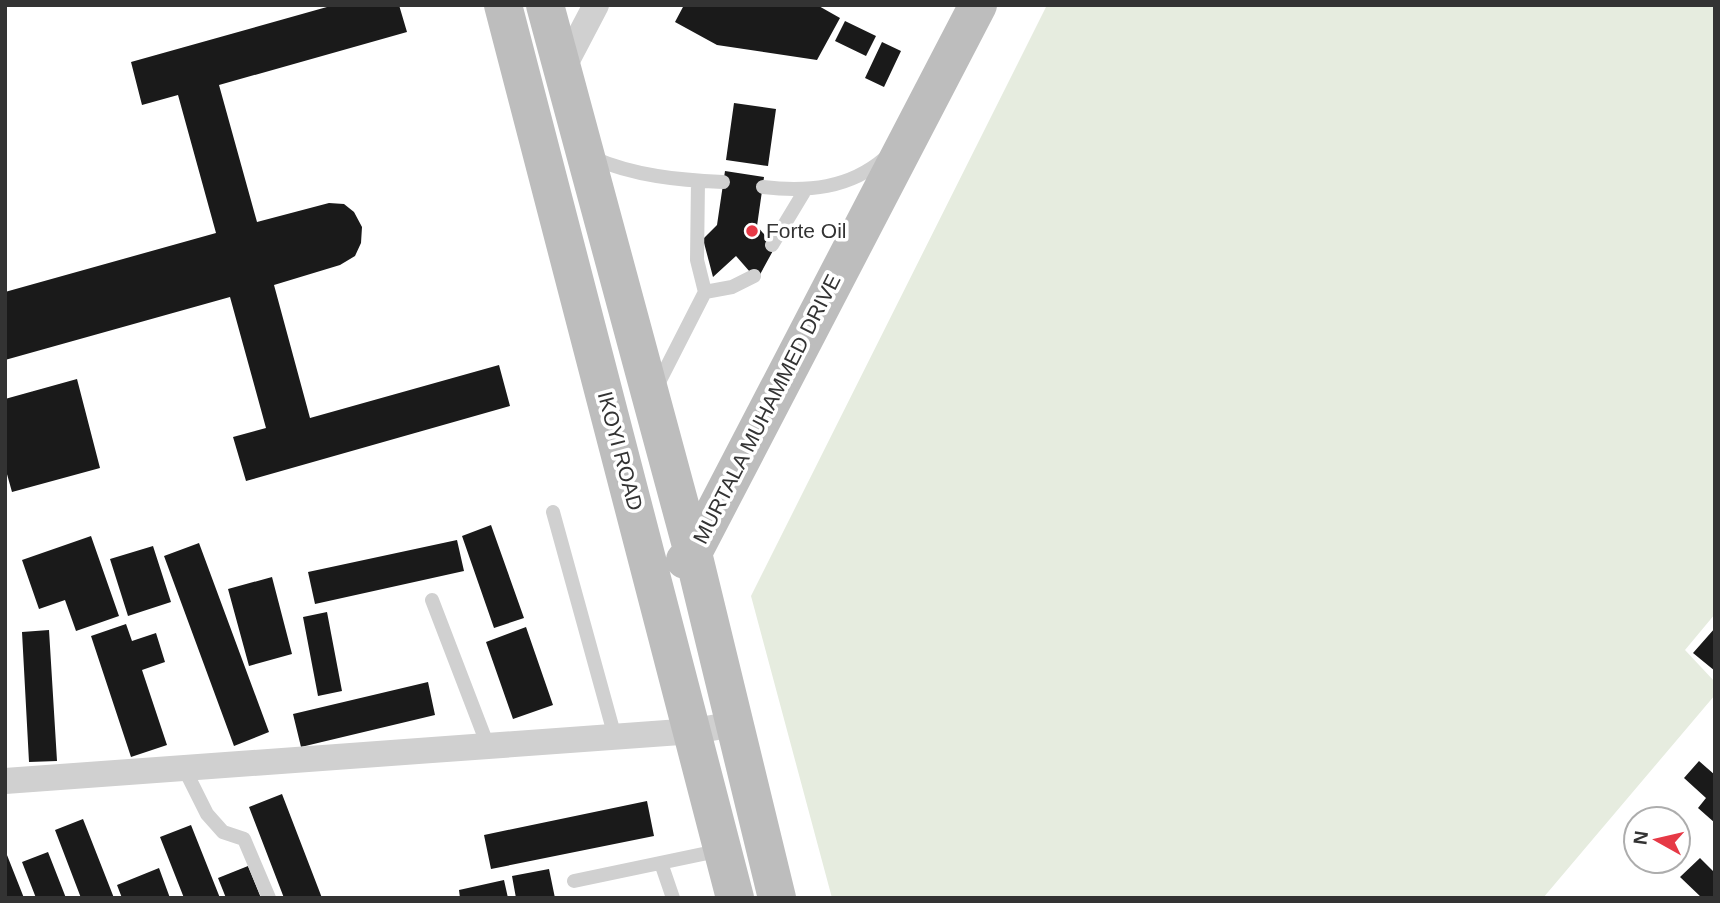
<svg xmlns="http://www.w3.org/2000/svg" width="1720" height="903" viewBox="0 0 1720 903" font-family="Arial,sans-serif">
  <style>
    .green { fill: #e6ecdf }
    .building { fill: #1a1a1a }
    .lines { fill: none; stroke-linecap: round; stroke-linejoin: round }
    .lane { stroke: #d0d0d0; stroke-width: 14 }
    .street { stroke: #d0d0d0; stroke-width: 26 }
    .secondary { stroke: #bdbdbd; stroke-width: 38 }
    .poi-dot { fill: #e63946; stroke: #fff; stroke-width: 2.5 }
    .labels { text-anchor: middle; stroke-width: 7; stroke-linejoin: round; paint-order: stroke }
    .poi-label { font-size: 21px; fill: #333; stroke: #fff; text-anchor: start }
    .street-label { font-size: 21px; fill: #333; stroke: #fff }
  </style>
  <rect width="100%" height="100%" fill="#fff"/>
  <path class="green" d="M1047,5H1715V614L1685,650L1715,682V695L1543,898H832L751,596Z"/>
  <path class="building" d="M334,5H399L407,32L219,85L257,222L329,203L344,204L354,212L362,227L361,243L355,256L340,265L274,285L310,418L499,365L510,406L246,481L233,437L266,428L230,297L5,360V292L216,233L178,95L142,105L131,62Z
    M684,5H817L840,18L817,60L717,45L675,22Z
    M845,21L876,36L866,56L835,41Z
    M882,42L901,51L884,87L865,78Z
    M734,103L776,109L768,166L726,160Z
    M725,171L764,177L757,226L775,247L757,280L736,256L713,277L703,239L717,225Z
    M77,379L100,468L12,492L5,467V399Z
    M491,525L524,618L494,628L462,536Z
    M91,536L119,616L76,631L65,600L39,609L22,560Z
    M457,540L464,571L315,604L308,572Z
    M199,543L269,732L234,746L164,556Z
    M153,546L171,602L128,616L110,559Z
    M272,577L292,654L249,666L228,589Z
    M327,612L342,691L318,696L303,617Z
    M126,624L132,641L156,633L165,662L142,670L167,745L131,757L91,636Z
    M526,627L553,705L513,719L486,642Z
    M1715,628V671L1693,653Z
    M49,630L57,761L29,762L22,632Z
    M428,682L435,715L301,747L293,714Z
    M1699,761L1715,775V823L1698,808L1706,798L1684,778Z
    M282,794L322,898H284L249,807Z
    M647,801L654,836L491,869L484,835Z
    M83,819L114,898H81L55,830Z
    M191,825L220,898H184L160,837Z
    M5,850L24,898H5Z
    M48,852L66,898H36L22,862Z
    M1700,858L1715,873V898H1702L1680,877Z
    M248,866L261,898H226L218,878Z
    M159,868L170,898H122L117,885Z
    M549,869L555,898H516L512,876Z
    M504,880L508,898H460L459,890Z"/>
  <g class="lines">
    <path class="lane" d="M593,158C635,176 678,180 723,182
      M698,181L697,260L705,292
      M763,187C807,192 849,189 885,158
      M772,245L804,192
      M656,388L705,292L732,287L754,276
      M553,512L615,737
      M432,600L488,746
      M185,770L207,814L223,832L244,839L269,898
      M661,863L673,898
      M574,881L722,850"/>
    <path class="street" d="M563,68L596,5
      M5,781L694,731L735,724"/>
    <path class="secondary" d="M503,5L735,898
      M545,5L693,553L777,898
      M685,560L693,553L978,5"/>
  </g>
  <circle class="poi-dot" cx="752" cy="231" r="7"/>
  <g class="labels">
    <g class="poi-label">
      <text x="766" y="238">Forte Oil</text>
    </g>
    <g class="street-label">
      <text transform="translate(767 409) rotate(-63)" y="7">MURTALA MUHAMMED DRIVE</text>
      <text transform="translate(620 451) rotate(75)" y="7">IKOYI ROAD</text>
    </g>
  </g>
  <rect width="1720" height="903" fill="none" stroke="#333333" stroke-width="14"/>
  <g transform="translate(1657 840) rotate(278)"><circle r="33" fill="#ffffff" stroke="#adadad" stroke-width="2"/>
  <path d="M0-5L12 26L0 18L-12 26Z" fill="#e63946"/>
  <text y="-10" font-size="19" font-weight="bold" text-anchor="middle" fill="#333333">N</text>
  </g>
</svg>
